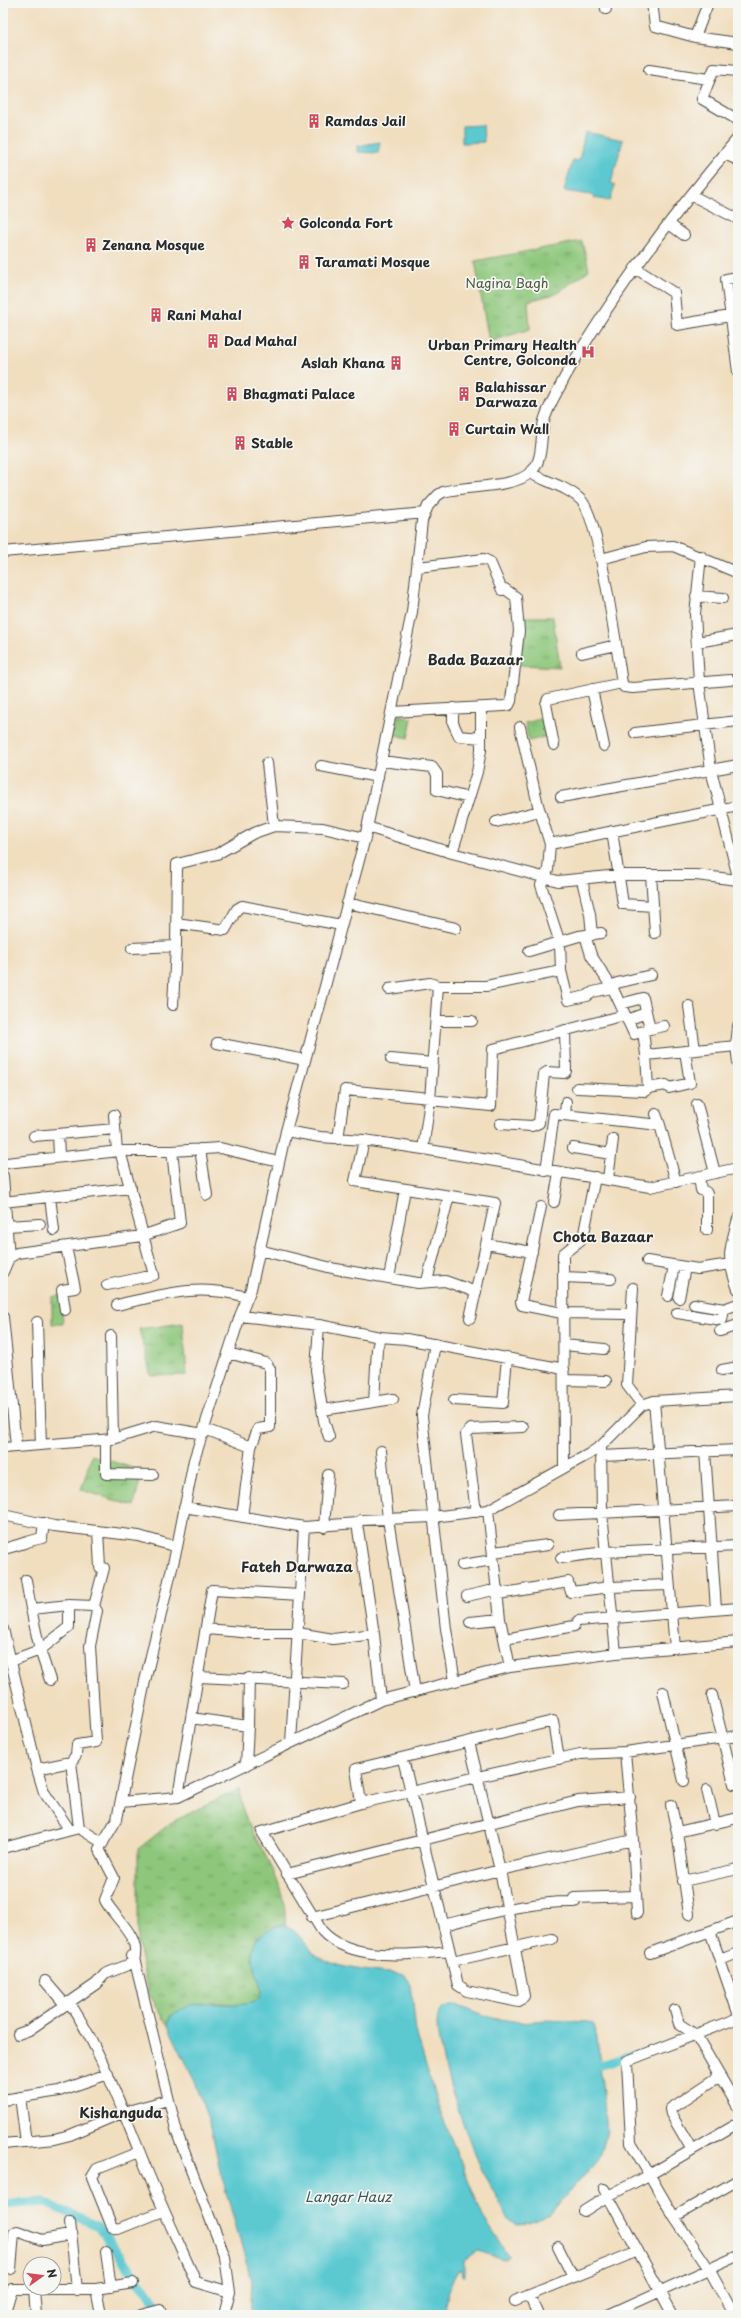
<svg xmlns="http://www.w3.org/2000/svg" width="741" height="2318" viewBox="0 0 741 2318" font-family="'Playpen Sans',sans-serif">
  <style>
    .park { fill: url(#park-tufts); stroke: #5c7953 }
    .water { fill: #5cc9d1; stroke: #447a7e }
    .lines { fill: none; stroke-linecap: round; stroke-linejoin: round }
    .canal { stroke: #5cc9d1; stroke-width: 9 }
    .minor-casing { stroke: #494641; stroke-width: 12 }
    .minor { stroke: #fff; stroke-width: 10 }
    .labels { text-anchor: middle; stroke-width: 3.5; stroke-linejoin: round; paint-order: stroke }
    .poi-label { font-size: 13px; font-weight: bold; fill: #2b2b2b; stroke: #f6f6f2; text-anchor: start }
    .park-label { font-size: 13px; fill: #495a43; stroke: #f6f6f2 }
    .neighbourhood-label { font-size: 14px; font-weight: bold; fill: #2b2b2b; stroke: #f6f6f2 }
    .water-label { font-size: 14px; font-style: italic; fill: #3a5a5d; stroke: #f6f6f2 }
  </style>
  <defs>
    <pattern id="park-tufts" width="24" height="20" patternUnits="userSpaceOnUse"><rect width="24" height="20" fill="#8ec77b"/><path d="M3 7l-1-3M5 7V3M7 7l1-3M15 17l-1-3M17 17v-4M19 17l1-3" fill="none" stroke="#74a265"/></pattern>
  </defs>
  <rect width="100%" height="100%" fill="#f6f6f2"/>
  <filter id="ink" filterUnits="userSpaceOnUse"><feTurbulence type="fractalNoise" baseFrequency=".025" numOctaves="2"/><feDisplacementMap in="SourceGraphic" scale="8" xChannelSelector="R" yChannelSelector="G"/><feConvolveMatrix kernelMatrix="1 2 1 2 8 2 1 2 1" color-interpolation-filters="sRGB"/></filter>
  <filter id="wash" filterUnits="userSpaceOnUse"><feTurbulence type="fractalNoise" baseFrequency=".012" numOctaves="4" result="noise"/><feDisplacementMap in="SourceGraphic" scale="16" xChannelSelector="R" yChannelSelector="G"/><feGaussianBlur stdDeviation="0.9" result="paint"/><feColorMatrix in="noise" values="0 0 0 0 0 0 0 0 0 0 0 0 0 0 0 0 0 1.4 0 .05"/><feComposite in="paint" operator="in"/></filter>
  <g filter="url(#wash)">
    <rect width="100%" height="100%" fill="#f1debf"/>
    <path class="park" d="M582,241L589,270L556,294L528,301L530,329L489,342L475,261Z
      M521,617H553L560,667L520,665Z
      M399,715L412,718L408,738L395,735Z
      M544,718L548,736L529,741L525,723Z
      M61,1295L63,1324H52V1297Z
      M183,1323L187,1375L151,1376L139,1329Z
      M92,1455L142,1471L134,1506L81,1490Z
      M239,1789C241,1798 242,1808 245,1816C260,1850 288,1885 285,1924L275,1926L257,1938C248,1963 257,1966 261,1989C265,2014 223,2001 212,2003C198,2005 183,2012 170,2016L168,2026L148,1992L138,1945V1849L172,1822Z"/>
    <path class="water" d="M483,125L484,142L462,143V126Z
      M585,132L623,140L611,183L615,185L610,201L595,198L591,195L564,191L573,160L579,161Z
      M380,142L378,153L358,152V146Z
      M285,1924C299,1933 303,1942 313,1952C329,1969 378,1972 400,1974L405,1975L411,1985L416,2032L439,2109L483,2217L509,2256L503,2259L478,2251L464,2261V2277L460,2269C451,2284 443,2298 448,2315H250L252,2282L220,2171L212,2131L195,2081L168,2026L170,2017C197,1991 243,2014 258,1999C273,1984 222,1939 285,1924Z
      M457,2005L493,2018L520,2022L546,2020L589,2022L593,2025L597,2038L607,2130L601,2155L550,2214L529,2223L517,2224L509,2219C498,2201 487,2182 479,2163C468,2139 428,2035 439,2014C442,2007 450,2006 457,2005Z"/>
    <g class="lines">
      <path class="canal" d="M592,2068L634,2055
        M3,2205L43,2202L98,2226L139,2282L167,2315"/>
    </g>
  </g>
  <g filter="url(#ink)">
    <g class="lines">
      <defs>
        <path id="minor" d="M605,3L606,9
          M652,3L655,26L695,37L738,43
          M695,37L708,3
          M649,70L708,79
          M738,71L714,69L702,99L738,120
          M724,154L738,160
          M691,195L738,219
          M669,224L684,235
          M635,268L674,293L677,325L730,316
          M738,277L726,279L738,372
          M530,473C547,482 568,487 581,500C599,517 617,651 622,683L624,687L633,688L730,680
          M3,552L425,513
          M701,556L695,614L699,682L711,770L738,877
          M601,559L646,547L673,546L738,573
          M696,596L723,598
          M697,642L738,635
          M582,653L616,645
          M592,689L604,746
          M453,708V723L459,736L481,738
          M392,712L504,706L509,705L511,701L519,631L516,597L505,589L502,590L490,562L484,559L418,567
          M635,733L738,721
          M554,745L546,704L548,699L622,683
          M381,761L432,767L437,774V790L469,798
          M267,763L274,826
          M321,766L378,777
          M561,797L738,765
          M496,822L540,811
          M367,827L452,853L558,881L619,875H696L738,880
          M612,831L623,904L653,906
          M550,844L738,806
          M452,853L477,772L481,750V708
          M651,875L655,933
          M582,880L590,914L592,935
          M347,903L456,928
          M176,923L225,930L237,909L242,906L341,925
          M585,935L591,955L614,991L634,1034L643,1031L646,1055L736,1046
          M132,948L176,946
          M529,951L579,936L601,933
          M561,971L568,1000L587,996L593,992L611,988L617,983L651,975
          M389,989L430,983L438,986H486L561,971L560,943L541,885L548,870L550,844L538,805L520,727
          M620,1004L643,998L650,1029L643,1031
          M173,1005L176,946L177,864L217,854L254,833L274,826L323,828L365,838
          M689,1006L695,1050
          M627,1020L646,1013
          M436,1021H472
          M738,1026L736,1046L738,1062
          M650,1029L664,1026
          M217,1043L305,1060
          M646,1055L648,1088L666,1085L669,1088L690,1083L685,1051
          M391,1059L433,1063
          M577,1088L645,1091L649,1088
          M430,1100L491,1106L493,1049L625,1015
          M697,1104L715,1173
          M656,1114L660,1125
          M114,1115L117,1151
          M565,1115L566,1102
          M500,1124L532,1126L539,1123L544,1074L547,1072L564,1073L566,1071L565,1030
          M286,1131L320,1137L364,1140L423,1149L650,1187L738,1168
          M58,1134L59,1156
          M34,1136L115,1129
          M338,1139L345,1090L430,1098
          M364,1140L355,1181L495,1203L470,1318
          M573,1148L611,1154
          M200,1149L207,1195
          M423,1149L430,1100L438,986
          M3,1165L6,1163L120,1151H172L220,1148L279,1162
          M546,1171L554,1114L660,1125L676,1182
          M3,1176L9,1258L3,1272
          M699,1177L701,1190L706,1192L707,1194V1230
          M608,1179L613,1139
          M50,1197L54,1230
          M3,1202L131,1188
          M554,1202L559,1172
          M541,1207L521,1302L522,1305L562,1313L630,1314
          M738,1219C729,1250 726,1258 738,1289
          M7,1226L40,1224
          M486,1244L532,1252
          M259,1250L336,1269L418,1283L445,1281L476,1292
          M9,1258L17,1253L142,1236L180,1223L172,1151
          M647,1261L698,1269L730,1264
          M563,1277L611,1279
          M389,1278L405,1189
          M427,1281L449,1196
          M107,1285L154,1275L120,1151
          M633,1288L627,1385L642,1405
          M668,1296L674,1266
          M679,1298L685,1267
          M694,1304L724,1309L738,1304
          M117,1305C165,1294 198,1283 247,1297
          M65,1310L62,1290L75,1288L66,1247
          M677,1313L722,1320L724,1309
          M240,1316L319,1325L380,1337L406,1339L564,1369
          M3,1317L16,1446
          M37,1322L41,1445
          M319,1325L316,1370L324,1421L329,1437
          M720,1331L738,1325
          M111,1336L113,1439
          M435,1344L422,1416L446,1629L455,1681
          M564,1345L604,1349
          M228,1353L266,1363L270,1369V1427L258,1429L251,1447L242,1517
          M722,1370L738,1367
          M564,1380L606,1381
          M454,1400L503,1403L507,1357
          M654,1401L675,1648
          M374,1402L377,1349L380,1337
          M323,1410L393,1399
          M205,1429L251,1447
          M106,1440V1474L153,1475
          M601,1446L602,1513L616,1653
          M3,1448L113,1439L156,1426L204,1434
          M381,1451L388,1519L415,1692
          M705,1451L716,1609
          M601,1456L738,1450
          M564,1466L563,1254L583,1238L595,1177
          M184,1507L304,1527L357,1523L361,1520L433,1517L488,1510L589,1454L601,1446L642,1405L654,1401L738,1396
          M488,1510L500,1619L510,1667
          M476,1512L466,1434L471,1429L523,1427
          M3,1515L54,1526L139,1536L177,1547
          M559,1515L738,1506
          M357,1523L374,1634L381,1700
          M324,1527L328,1475
          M3,1549C17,1546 28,1541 42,1538L44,1523
          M493,1552L548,1545
          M561,1558L605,1552L738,1546
          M462,1565L493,1560
          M26,1580L31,1609L69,1605L94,1606L104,1568L100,1567L98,1531
          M499,1594L568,1582L571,1592L610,1587L668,1585
          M467,1596L498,1589
          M31,1609L40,1650L69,1627V1605
          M578,1621L738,1608
          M470,1622L500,1619
          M3,1629L37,1769L44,1792L69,1829
          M207,1629L252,1633H298L333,1639L374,1634
          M505,1639L574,1626
          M10,1661L40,1650L50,1680
          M199,1677L343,1684
          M663,1692L684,1781
          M712,1695L734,1784
          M191,1718L248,1726L246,1765
          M248,1726L249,1678
          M291,1743L304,1527
          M625,1752L633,1840L637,1913
          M403,1759L458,1985L467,1991L519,2002L524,1996L500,1870L469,1742
          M71,1762L76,1755L77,1745L96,1742L90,1646L97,1611L94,1606
          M37,1769L71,1762L79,1828
          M707,1790L715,1824
          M178,1797L212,1590L300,1595
          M121,1802L178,1797L381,1700L510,1667L616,1653L738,1642
          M361,1803L356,1769L553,1721L559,1759
          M671,1805L677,1832
          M3,1848L79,1828L103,1843
          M287,1874L578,1801L630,1797
          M683,1881L738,1869
          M689,1914L677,1832L738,1818
          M312,1917L500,1870L633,1840
          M444,1925C487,1914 530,1901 575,1902L574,1898L635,1896
          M710,1931L738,2013
          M449,1951C412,1955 350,1962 322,1931L262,1832L361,1803L580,1754L625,1752L738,1736
          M650,1953L738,1921
          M131,1956L135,1962L177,2133L225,2257L230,2292L224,2315
          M134,1960C142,1936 112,1916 105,1900L114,1878L99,1849L117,1819L145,1681L177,1547L194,1460L240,1316L251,1289L286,1131L365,838L412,612L422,521L428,506L438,495L443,492C467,485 513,489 531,472C544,460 540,437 544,421C548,406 558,391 565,377C614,291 674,213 738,138
          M720,1960L738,1953
          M452,1961L552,1939
          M45,1981L63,2002H69C100,2048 119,2102 140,2153C157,2197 177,2239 196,2282L230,2292
          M675,2010L679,2024L696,2035L738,2107
          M18,2034L29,2030L96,1984L105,1974L135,1962
          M20,2097L26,2142
          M3,2100L59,2091L108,2074
          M3,2144L54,2139L70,2135L124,2112L168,2100
          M692,2150L671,2114L670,2109L720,2076
          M139,2152L97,2169L92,2177L112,2227L118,2229L163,2211
          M604,2189L673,2315
          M584,2211L608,2196L649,2175L738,2123
          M674,2217L738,2180
          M70,2222L77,2290
          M558,2247L573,2277
          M106,2252L111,2287
          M11,2269L14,2233L17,2231L42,2240L70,2235
          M34,2289L36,2315
          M96,2289L101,2315
          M3,2294L10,2295L12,2289H96L133,2283
          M529,2295L538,2315
          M515,2301L638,2251
          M4,2315L10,2295
          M141,2315L160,2310
          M608,2315L738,2256
          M734,2315L709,2269L674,2217L631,2143L627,2061L738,2018"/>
      </defs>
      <use href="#minor" class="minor-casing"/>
      <use href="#minor" class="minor"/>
    </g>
  </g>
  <defs>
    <symbol id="building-bare" viewBox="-9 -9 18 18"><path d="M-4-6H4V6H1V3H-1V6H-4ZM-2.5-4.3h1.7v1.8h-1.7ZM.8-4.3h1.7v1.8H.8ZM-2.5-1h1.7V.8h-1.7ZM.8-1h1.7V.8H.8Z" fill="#d1495b" stroke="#f6f6f2" stroke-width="2.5" paint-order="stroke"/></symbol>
    <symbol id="sight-bare" viewBox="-9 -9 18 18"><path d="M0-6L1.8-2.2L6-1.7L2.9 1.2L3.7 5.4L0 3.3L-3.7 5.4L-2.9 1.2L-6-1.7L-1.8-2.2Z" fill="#d1495b" stroke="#f6f6f2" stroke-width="2.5" paint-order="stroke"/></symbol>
    <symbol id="hospital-bare" viewBox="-9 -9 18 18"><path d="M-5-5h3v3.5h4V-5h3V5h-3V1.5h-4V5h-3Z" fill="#d1495b" stroke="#f6f6f2" stroke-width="2.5" paint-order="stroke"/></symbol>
  </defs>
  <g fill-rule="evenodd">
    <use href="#building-bare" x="304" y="111" width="20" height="20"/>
    <use href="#sight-bare" x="278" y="213" width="20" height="20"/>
    <use href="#building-bare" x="81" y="235" width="20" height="20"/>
    <use href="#building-bare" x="294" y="252" width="20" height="20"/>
    <use href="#building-bare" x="146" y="305" width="20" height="20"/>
    <use href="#building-bare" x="203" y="331" width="20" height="20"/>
    <use href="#hospital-bare" x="578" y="342" width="20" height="20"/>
    <use href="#building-bare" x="386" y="353" width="20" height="20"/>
    <use href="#building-bare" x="222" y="384" width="20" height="20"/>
    <use href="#building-bare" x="454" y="384" width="20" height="20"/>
    <use href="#building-bare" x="444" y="419" width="20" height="20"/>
    <use href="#building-bare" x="230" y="433" width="20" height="20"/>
  </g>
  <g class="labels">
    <g class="poi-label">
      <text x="325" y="126">Ramdas Jail</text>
      <text x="299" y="228">Golconda Fort</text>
      <text x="102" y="250">Zenana Mosque</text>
      <text x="315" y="267">Taramati Mosque</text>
      <text x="167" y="320">Rani Mahal</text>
      <text x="224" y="346">Dad Mahal</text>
      <text x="577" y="350" text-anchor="end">Urban Primary Health<tspan x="577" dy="15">Centre, Golconda</tspan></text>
      <text x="385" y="368" text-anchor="end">Aslah Khana</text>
      <text x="475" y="392">Balahissar<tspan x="475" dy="15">Darwaza</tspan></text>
      <text x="243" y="399">Bhagmati Palace</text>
      <text x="465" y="434">Curtain Wall</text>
      <text x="251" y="448">Stable</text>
    </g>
    <g class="park-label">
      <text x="507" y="288">Nagina Bagh</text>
    </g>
    <g class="neighbourhood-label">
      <text x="475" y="665">Bada Bazaar</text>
      <text x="603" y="1242">Chota Bazaar</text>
      <text x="297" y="1572">Fateh Darwaza</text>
      <text x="121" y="2118">Kishanguda</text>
    </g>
    <g class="water-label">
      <text x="348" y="2202">Langar Hauz</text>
    </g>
  </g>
  <rect width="741" height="2318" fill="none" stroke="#f6f6f2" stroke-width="16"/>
  <g transform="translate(42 2276) rotate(76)"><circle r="19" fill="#f6f6f2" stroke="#a5a5a2"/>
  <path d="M0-3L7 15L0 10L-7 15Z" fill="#d1495b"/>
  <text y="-6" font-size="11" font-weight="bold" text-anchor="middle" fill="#2b2b2b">N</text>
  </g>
</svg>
